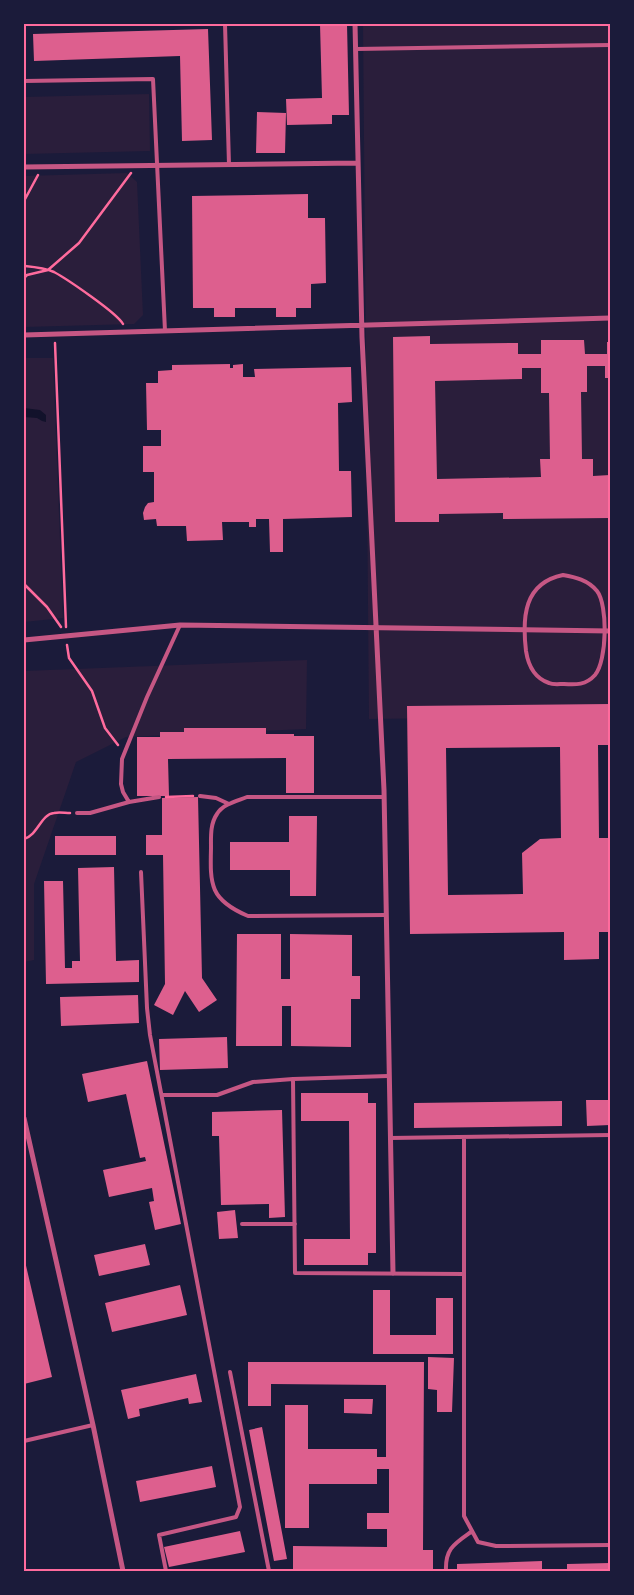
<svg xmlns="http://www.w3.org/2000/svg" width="634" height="1595" viewBox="0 0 634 1595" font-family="'Space Grotesk',sans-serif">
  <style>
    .green { fill: #2a1e3b }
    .water { fill: #12122b }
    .building { fill: #dd5f8e; fill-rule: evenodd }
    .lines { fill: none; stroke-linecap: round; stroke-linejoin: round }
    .path { stroke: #ff6b9d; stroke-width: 2.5 }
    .service { stroke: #c65784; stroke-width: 4 }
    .minor { stroke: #c65784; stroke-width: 5 }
    .neatline { fill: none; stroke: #ff6b9d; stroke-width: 2 }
  </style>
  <rect width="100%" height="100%" fill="#1b1b3a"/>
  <path class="green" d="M363,24H610V716L369,719Z
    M149,94L150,151L24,154V97Z
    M127,173L137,182L143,315L134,324L24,327V176Z
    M24,358H53L63,618L24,622Z
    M307,660L306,729L126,737L76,762L34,884V960L24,962V671Z"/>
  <path class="water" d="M24,408L40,410L46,415V422L42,421L37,418L24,417Z"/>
  <path class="building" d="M320,24H347L349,115H332V124L287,125L286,99L322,98Z
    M208,29L212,140L182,141L180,56L34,61L33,34Z
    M257,112L286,113L285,153H256Z
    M308,194V218H325L326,283L311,284V308H296V317H276V308H235V317H214V308H193L192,196Z
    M430,336V344L518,343V354H541V340H584L585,354H607V342H610V378H605V366H587V392H581L582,459H593V476L610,475V518L503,519V513L439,514V522H395L393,337ZM522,368H541V393H549L550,459H540L541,477L437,479L435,381L522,379Z
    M230,364V368H233V365L243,364V377H255L254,369L351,367L352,402L338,403L339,471H351L352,517L283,519V552H270L269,519H256V527H249V522H222L223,540L187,541L186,526H157L156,519L144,520L143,513L145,507L148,503L154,502V472H143V446H161V430H147L146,383H158V371L172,370V365Z
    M610,704V745H598L599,838H610V932H599V959L564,960V932L410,934L407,706ZM560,747L561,838L540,839L522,853L523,894L448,895L446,748Z
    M184,728H266V734H294V736H314V793H286V758L168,759L169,796H137V737H160V732H184Z
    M198,797L202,978L217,1000L199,1012L185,991L173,1015L154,1005L165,984L163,855H146V835H162V798Z
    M289,816H317L316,896H290V870H230V842H289Z
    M55,836H116V855H55Z
    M114,867L116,961L139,960V982L46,984L44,881H63L65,968H72V961H80L78,868Z
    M237,934H281V979H290V934L352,935V976H360V999H351V1047L291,1046V1006H282V1046H236Z
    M138,995L139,1023L61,1026L60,997Z
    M227,1037L228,1068L160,1070L159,1039Z
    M147,1061L181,1224L155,1230L149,1202L154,1201L152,1188L109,1197L103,1170L146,1161L145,1157L140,1158L126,1094L88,1102L82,1074Z
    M301,1093H368V1103H376V1253H368V1265H304V1239H350L349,1121H301Z
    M586,1100H610V1125L587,1126Z
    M562,1101V1126L414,1128V1103Z
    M282,1110L285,1217L269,1218V1204L221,1205L219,1136H212V1112Z
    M235,1210L238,1238L219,1239L217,1212Z
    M145,1244L150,1265L99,1276L94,1255Z
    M24,1257L52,1377L24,1384Z
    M180,1285L187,1315L112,1332L105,1303Z
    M373,1290H390V1335H436V1298H453V1354H373Z
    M428,1357L454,1358L452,1412H437V1390L428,1389Z
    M248,1362H424L423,1550H433V1571H293V1546L387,1547V1529H367V1513H389V1469H377V1484H309V1528H285V1405H308V1449H377V1457H386V1385L271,1384V1406H248Z
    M196,1374L202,1402L189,1404L188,1398L139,1409L140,1416L128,1419L121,1390Z
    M344,1399H373L372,1414L344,1413Z
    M262,1427L287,1559L274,1561L249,1430Z
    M212,1466L216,1487L140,1502L136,1481Z
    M240,1531L245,1552L169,1567L164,1547Z
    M542,1561V1571H457V1564Z
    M610,1563V1571H567V1564Z"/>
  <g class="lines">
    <path class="path" d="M24,201L38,175
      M24,266C34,267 45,268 54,272C67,279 117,313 123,324
      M24,278L27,275L48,270L79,243L131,173
      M55,343L66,627
      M24,584L47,607L61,627
      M67,645L69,658L92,691L105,728L118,745
      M166,797L193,796
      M24,839C38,835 41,814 54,813C59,812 65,813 70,813"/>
    <path class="service" d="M225,24L229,165
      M356,49L610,45
      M24,81L153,79L165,331
      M563,575C575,577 588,580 597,591C608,605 607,661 595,675C586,685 576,685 564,684C559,684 553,685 549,683C534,678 528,664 526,651C522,617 524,583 563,575Z
      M200,796L216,798L229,804
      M384,797H247C237,801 223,804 217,814C210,824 211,837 211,848C210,885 210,900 248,916L386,915
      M129,802L123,792L121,784L122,759L147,697L180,625
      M77,813H90L129,802L159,797
      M141,872L147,1008L150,1035L240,1507L236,1517L159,1535L166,1571
      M293,1079L295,1273L464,1274V1516L478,1542L496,1546L610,1545
      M162,1095H217L253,1082L293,1079L388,1076
      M464,1137V1274
      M390,1138L610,1135
      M242,1224H295
      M230,1372L269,1571
      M24,1441L93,1425
      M446,1571C445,1549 454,1544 471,1532"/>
    <path class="minor" d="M355,24L362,337L384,790L393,1273
      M24,167L358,163
      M24,335L610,318
      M24,640L180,625L610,631
      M24,1118L93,1425L123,1571"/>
  </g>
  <rect width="634" height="1595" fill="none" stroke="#1b1b3a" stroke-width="50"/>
  <rect x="25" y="25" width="584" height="1545" class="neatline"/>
</svg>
